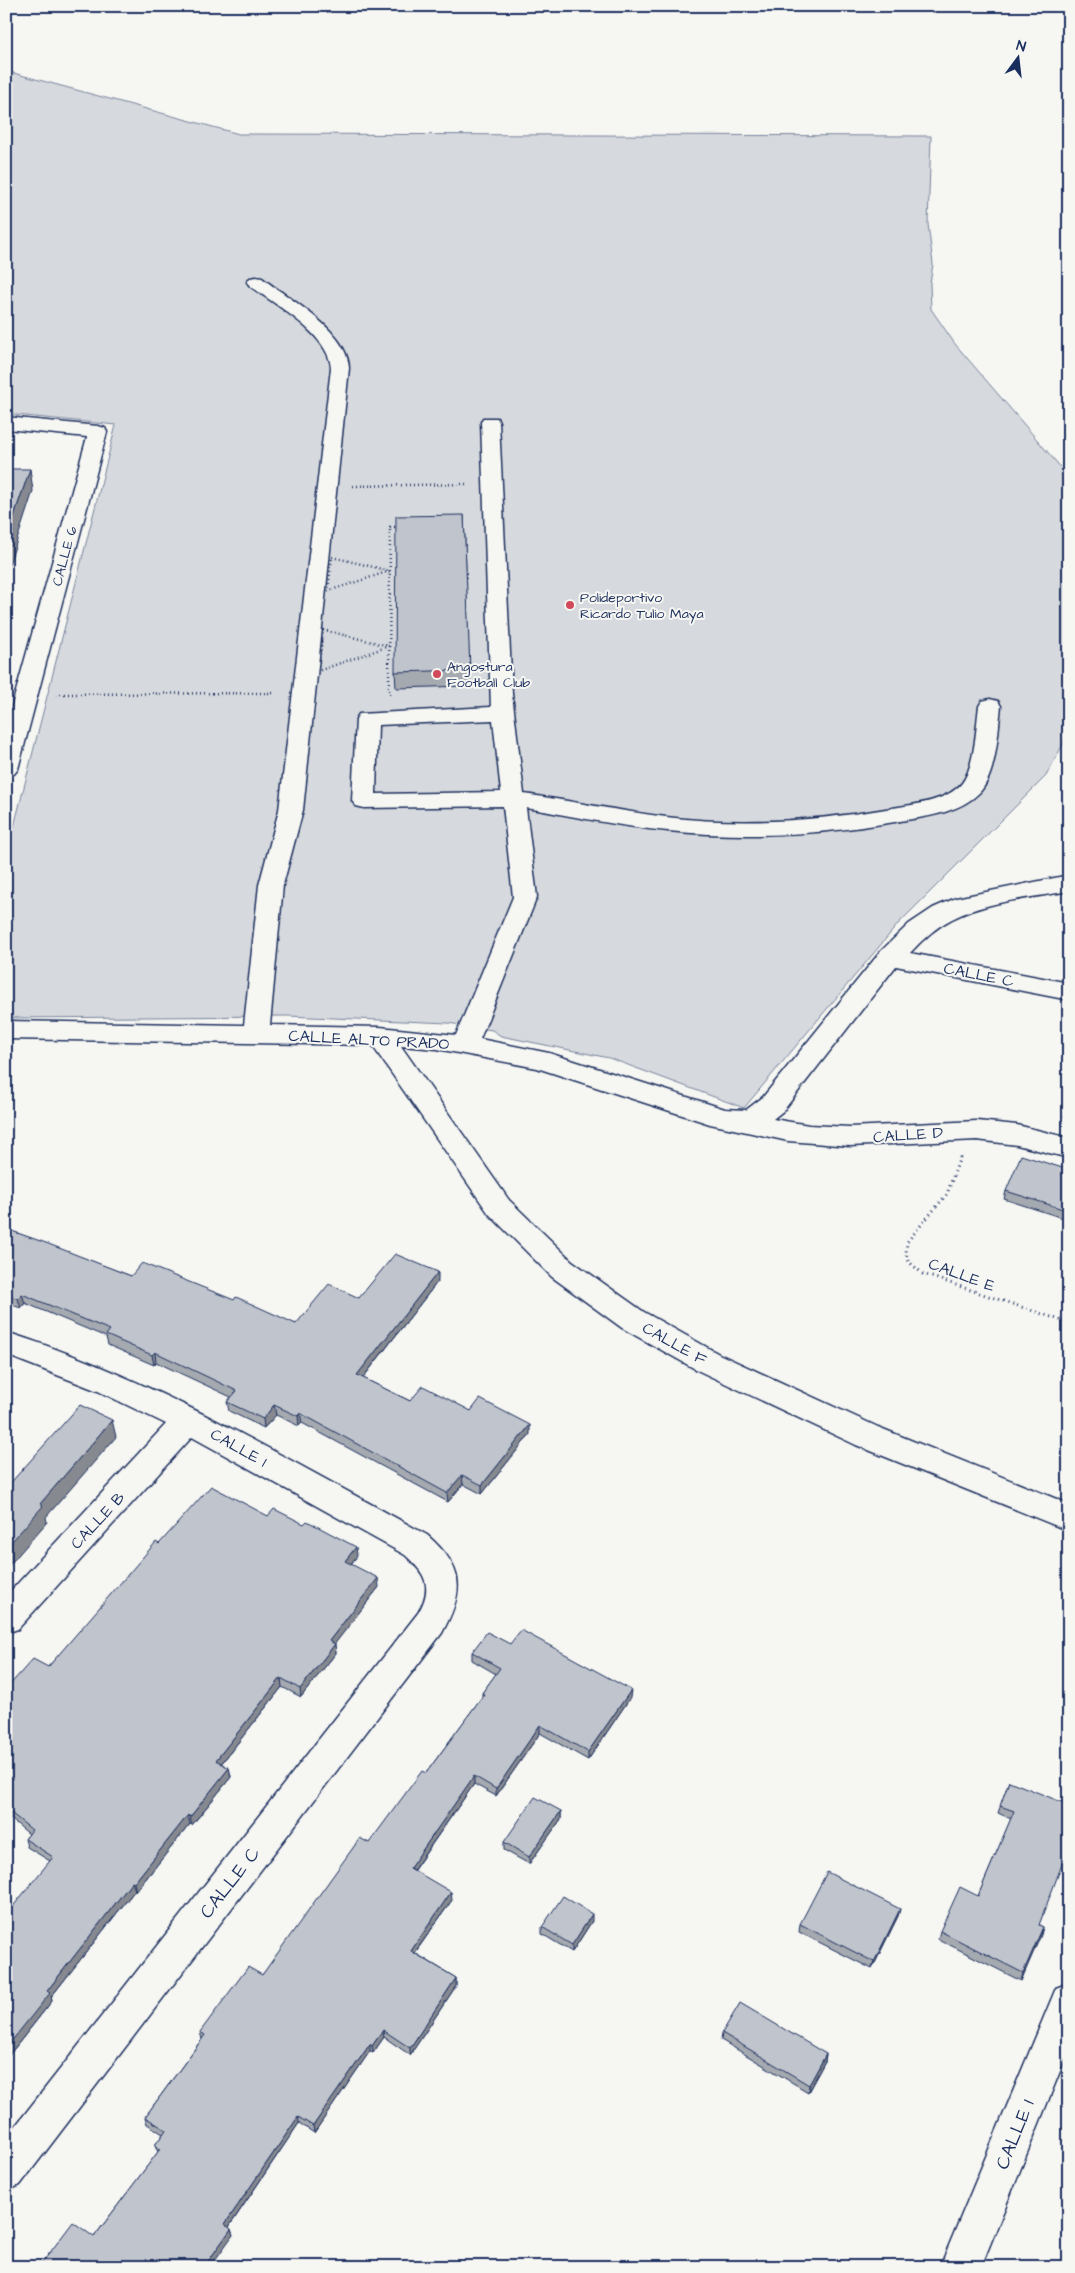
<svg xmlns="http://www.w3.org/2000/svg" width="1075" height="2273" viewBox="0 0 1075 2273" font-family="'Architects Daughter',sans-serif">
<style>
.green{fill:#d6d9dd;stroke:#78849e}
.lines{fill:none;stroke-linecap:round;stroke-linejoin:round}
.minor-casing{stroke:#1b2f5e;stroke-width:3}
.path-far1{stroke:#1b2f5e;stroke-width:2.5;stroke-dasharray:1 3;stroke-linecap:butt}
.path{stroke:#1b2f5e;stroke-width:3;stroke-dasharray:1 4;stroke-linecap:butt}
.minor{fill:#f6f6f2;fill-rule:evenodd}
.wall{fill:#a5a9b0;stroke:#1b2f5e}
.shaded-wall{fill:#868990;stroke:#1b2f5e}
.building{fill:#c0c4cd;stroke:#1b2f5e}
.poi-dot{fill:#d1495b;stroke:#f6f6f2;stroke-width:2}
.labels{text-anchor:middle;stroke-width:4;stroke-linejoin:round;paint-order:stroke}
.far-street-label{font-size:14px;fill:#1b2f5e;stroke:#f6f6f2}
.far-poi-label{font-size:14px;fill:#1b2f5e;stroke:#f6f6f2;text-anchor:start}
.street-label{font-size:16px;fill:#1b2f5e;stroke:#f6f6f2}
.near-street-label{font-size:19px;fill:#1b2f5e;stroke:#f6f6f2}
</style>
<rect width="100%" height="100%" fill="#f6f6f2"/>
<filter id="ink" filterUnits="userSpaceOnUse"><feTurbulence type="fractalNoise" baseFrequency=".02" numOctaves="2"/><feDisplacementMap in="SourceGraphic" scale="10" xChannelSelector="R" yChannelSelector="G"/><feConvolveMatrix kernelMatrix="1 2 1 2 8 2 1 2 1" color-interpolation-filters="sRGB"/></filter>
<g filter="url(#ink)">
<!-- green -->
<path class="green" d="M6,71L239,134L931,136L928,224L933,264L930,284L931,309L955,344L1069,477V733L1046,776L899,923L744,1108L609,1058L501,1036L492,1030L448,1023L288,1016L6,1018V858L116,425L6,414Z"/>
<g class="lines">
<defs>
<path id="minor" d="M256,277L262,278C289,299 348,331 349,368L303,810L283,885L270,1025L380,1027L456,1035L513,897L503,806L364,808L356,806L352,801L356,719L359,714L491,707L481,422L483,418H497L499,422L512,694L524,794C572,801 619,811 666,817C742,826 818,821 892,808C913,805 948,801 962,783C975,766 976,727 979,706L982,701L990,699L998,701L1001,706C998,730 997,775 979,793C958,814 923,817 895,822C819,835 745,839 668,831C621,827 573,816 526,808L537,897L480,1039L549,1053L725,1109L746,1110L763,1097L881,951L909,924L933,908L956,898L1069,875V891C1031,898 987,901 952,919C936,927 922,940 910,953L1069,983V1000L896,966L783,1111L773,1119L809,1125L850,1127L977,1121L1017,1125L1069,1138V1158L1017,1145L977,1140L850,1146L788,1141L710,1124L537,1068L437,1049L401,1046L509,1200L572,1261L644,1312L719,1354L878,1427L1069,1504V1531L856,1445L697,1370L622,1328L552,1277L489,1214L372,1045L6,1039V1021L244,1025L259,885L279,810L331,368C330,335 274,304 250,286L247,282L250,278ZM493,720L501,792L376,794L378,725Z
M6,417L98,426L105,428L107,432L18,769L14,774L6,776V727L87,437L6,429Z
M6,1332C155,1379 291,1461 427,1535C465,1568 465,1591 442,1633L20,2185L6,2191V2138L418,1613C434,1586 425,1573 405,1555L192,1437L18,1629L6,1633V1596L166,1424L98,1391L6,1355Z
M1069,1983V2049L981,2267H940L1056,1988Z"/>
</defs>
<!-- minor casing -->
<use href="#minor" class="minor-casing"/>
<!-- path-far1 -->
<path class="path-far1" d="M353,486L467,484
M332,557L390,571L328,591Z
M323,630L389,646L318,671Z
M56,694L275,693
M389,695L390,527H399"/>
<!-- path -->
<path class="path" d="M960,1157L947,1194L907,1242L906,1253L908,1261L923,1274L1069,1323"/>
<!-- minor -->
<use href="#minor" class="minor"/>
</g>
<!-- wall -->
<path class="wall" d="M464,515L470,686L396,688L395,672Z
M1069,1102V1118L1064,1117L1066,1108Z
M1069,1170V1220L1004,1199L1006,1191Z
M6,1229L131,1276L296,1324L359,1298L438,1281L363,1378L410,1401L471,1411L530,1434L482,1494L463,1484L448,1502L302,1423L299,1426L276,1415L264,1428L229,1411L227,1402L231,1397L156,1362L154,1365L108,1345L106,1337L25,1303L21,1308L6,1303Z
M268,1516L357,1556L351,1564L379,1587L334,1644L336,1653L301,1697L282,1687L221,1764L229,1768L231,1777L192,1825L190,1824L136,1891L135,1890L51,1997L52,2001L6,2059L50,1861L27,1847L25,1839L29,1834L6,1815V1689L48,1667L159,1544Z
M510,1644L630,1698L588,1760L540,1733L496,1796L474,1784L414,1870L452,1900L415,1953L456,1978V1986L410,2055L384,2037L373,2053L370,2051L314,2133L299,2123L229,2227L233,2235L94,2237L158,2152L155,2145L163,2134L147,2124L145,2117L202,2039L200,2032L262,1975L426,1773L482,1697V1693L496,1674L472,1660V1652Z
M1009,1781L1040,1926L1043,1927L1021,1981L938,1939L940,1931L978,1896L1011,1819L998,1813Z
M561,1811V1819L529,1864L504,1850V1842Z
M900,1909L898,1916L872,1969L799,1932L800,1924Z
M592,1921L572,1952L542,1934V1927Z
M722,2033L826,2054L825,2061L808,2092L721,2040Z"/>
<!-- shaded-wall -->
<path class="shaded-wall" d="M30,469L33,491L6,574V539Z
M438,1272V1281L358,1384L357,1375Z
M22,1294L25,1303L21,1308L18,1299Z
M155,1352L156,1362L154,1365L152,1355Z
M274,1405L276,1415L264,1428L263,1419Z
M300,1413L302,1423L299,1426L298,1416Z
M112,1420L116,1437L46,1517L47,1522L6,1569V1548L40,1504Z
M530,1425V1434L482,1494V1485Z
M462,1475L463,1484L448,1502L447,1493Z
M356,1547L357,1556L346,1570L345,1561Z
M378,1578L379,1587L330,1650L329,1641Z
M335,1644L336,1653L301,1697L300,1689Z
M281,1678L282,1687L217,1769L216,1760Z
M631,1690L630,1698L588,1760V1752Z
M540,1725V1733L496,1796V1789Z
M229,1768L231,1777L192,1825L190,1817Z
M474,1776V1784L410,1875V1868Z
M561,1811V1819L529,1864V1857Z
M188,1815L190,1824L136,1891L134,1883Z
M132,1882L135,1890L51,1997L52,2001L6,2059V2048L47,1991Z
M451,1892L452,1900L411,1958V1951Z
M900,1909L898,1916L872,1969L874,1962Z
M592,1914V1921L572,1952V1945Z
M1043,1927L1041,1935L1021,1981L1023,1973Z
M456,1978V1986L410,2055V2048Z
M383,2030L384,2037L373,2053L372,2046Z
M370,2044V2051L314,2133L313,2126Z
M826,2054L825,2061L808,2092L809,2085Z
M298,2117L299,2123L226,2231L225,2224Z
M231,2229L233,2235L210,2267H204Z"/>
<!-- building -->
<path class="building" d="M6,469H30L6,539Z
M464,515L470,670L395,672L396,516Z
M1069,1102V1109L1066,1108Z
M1021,1155L1069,1170V1211L1006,1191Z
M6,1229L46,1243L131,1276L142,1263L234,1300L236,1297L296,1324L329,1284L359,1298L395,1254L438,1272L357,1375L410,1401L423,1386L471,1411L480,1399L530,1425L482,1485L462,1475L447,1493L300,1413L298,1416L274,1405L263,1419L227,1402L237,1391L155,1352L152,1355L106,1335L110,1330L22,1294L18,1299L6,1294Z
M80,1405L112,1420L40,1504L43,1506L6,1548V1488Z
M211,1486L268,1516L274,1509L304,1524L307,1521L356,1547L345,1561L378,1578L329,1641L335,1644L300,1689L281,1678L216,1760L229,1768L190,1817L188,1815L134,1883L132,1882L47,1991L50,1993L6,2048V1915L53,1857L25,1839L32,1830L6,1809V1689L33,1659L48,1667L156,1542L159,1544Z
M521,1630L631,1690L588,1752L540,1725L496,1789L474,1776L410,1868L451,1892L411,1951L456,1978L410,2048L383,2030L372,2046L370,2044L313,2126L298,2117L225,2224L231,2229L204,2267H39L73,2222L94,2237L160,2149L155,2145L166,2130L145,2117L205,2035L200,2032L248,1967L262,1975L360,1838L369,1843L422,1771L426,1773L484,1694L482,1693L500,1668L472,1652L487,1632L510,1644Z
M1009,1781L1069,1805V1846L1039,1925L1043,1927L1023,1973L940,1931L960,1887L978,1896L1014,1811L1000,1806Z
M535,1797L561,1811L529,1857L504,1842Z
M827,1872L900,1909L874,1962L800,1924Z
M563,1896L592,1914L572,1945L542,1927Z
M740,2003L826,2054L809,2085L722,2033Z"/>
</g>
<!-- markers -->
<g class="poi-dot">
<circle cx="570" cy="605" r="5"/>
<circle cx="437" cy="674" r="5"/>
</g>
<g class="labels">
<!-- far-street labels -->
<g class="far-street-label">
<text transform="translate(64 556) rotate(-75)" y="5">CALLE 6</text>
</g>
<!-- far-poi labels -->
<g class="far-poi-label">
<text x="580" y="602">Polideportivo<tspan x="580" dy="16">Ricardo Tulio Maya</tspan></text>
<text x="447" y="671">Angostura<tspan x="447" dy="16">Football Club</tspan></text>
</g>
<!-- street labels -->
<g class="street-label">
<text transform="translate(979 974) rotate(11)" y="6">CALLE C</text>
<text transform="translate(369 1039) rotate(3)" y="6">CALLE ALTO PRADO</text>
<text transform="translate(908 1134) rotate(-4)" y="6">CALLE D</text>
<text transform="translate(962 1274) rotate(20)" y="6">CALLE E</text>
<text transform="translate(675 1343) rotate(29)" y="6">CALLE F</text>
<text transform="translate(239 1447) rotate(29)" y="6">CALLE 1</text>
<text transform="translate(97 1520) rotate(-47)" y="6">CALLE B</text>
</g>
<!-- near-street labels -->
<g class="near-street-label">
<text transform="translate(229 1882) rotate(-52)" y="7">CALLE C</text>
<text transform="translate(1014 2134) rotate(-68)" y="7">CALLE 1</text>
</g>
</g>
<!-- margin -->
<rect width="1075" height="2273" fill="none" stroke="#f6f6f2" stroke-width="25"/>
<rect x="12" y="12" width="1050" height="2248" fill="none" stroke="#1b2f5e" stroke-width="2" filter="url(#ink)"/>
<!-- north arrow -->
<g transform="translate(1018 58) rotate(15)" stroke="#f6f6f2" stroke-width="4" paint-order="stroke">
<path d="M0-4L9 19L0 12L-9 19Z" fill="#1b2f5e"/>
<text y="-8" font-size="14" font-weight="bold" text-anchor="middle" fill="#1b2f5e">N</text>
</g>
</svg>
